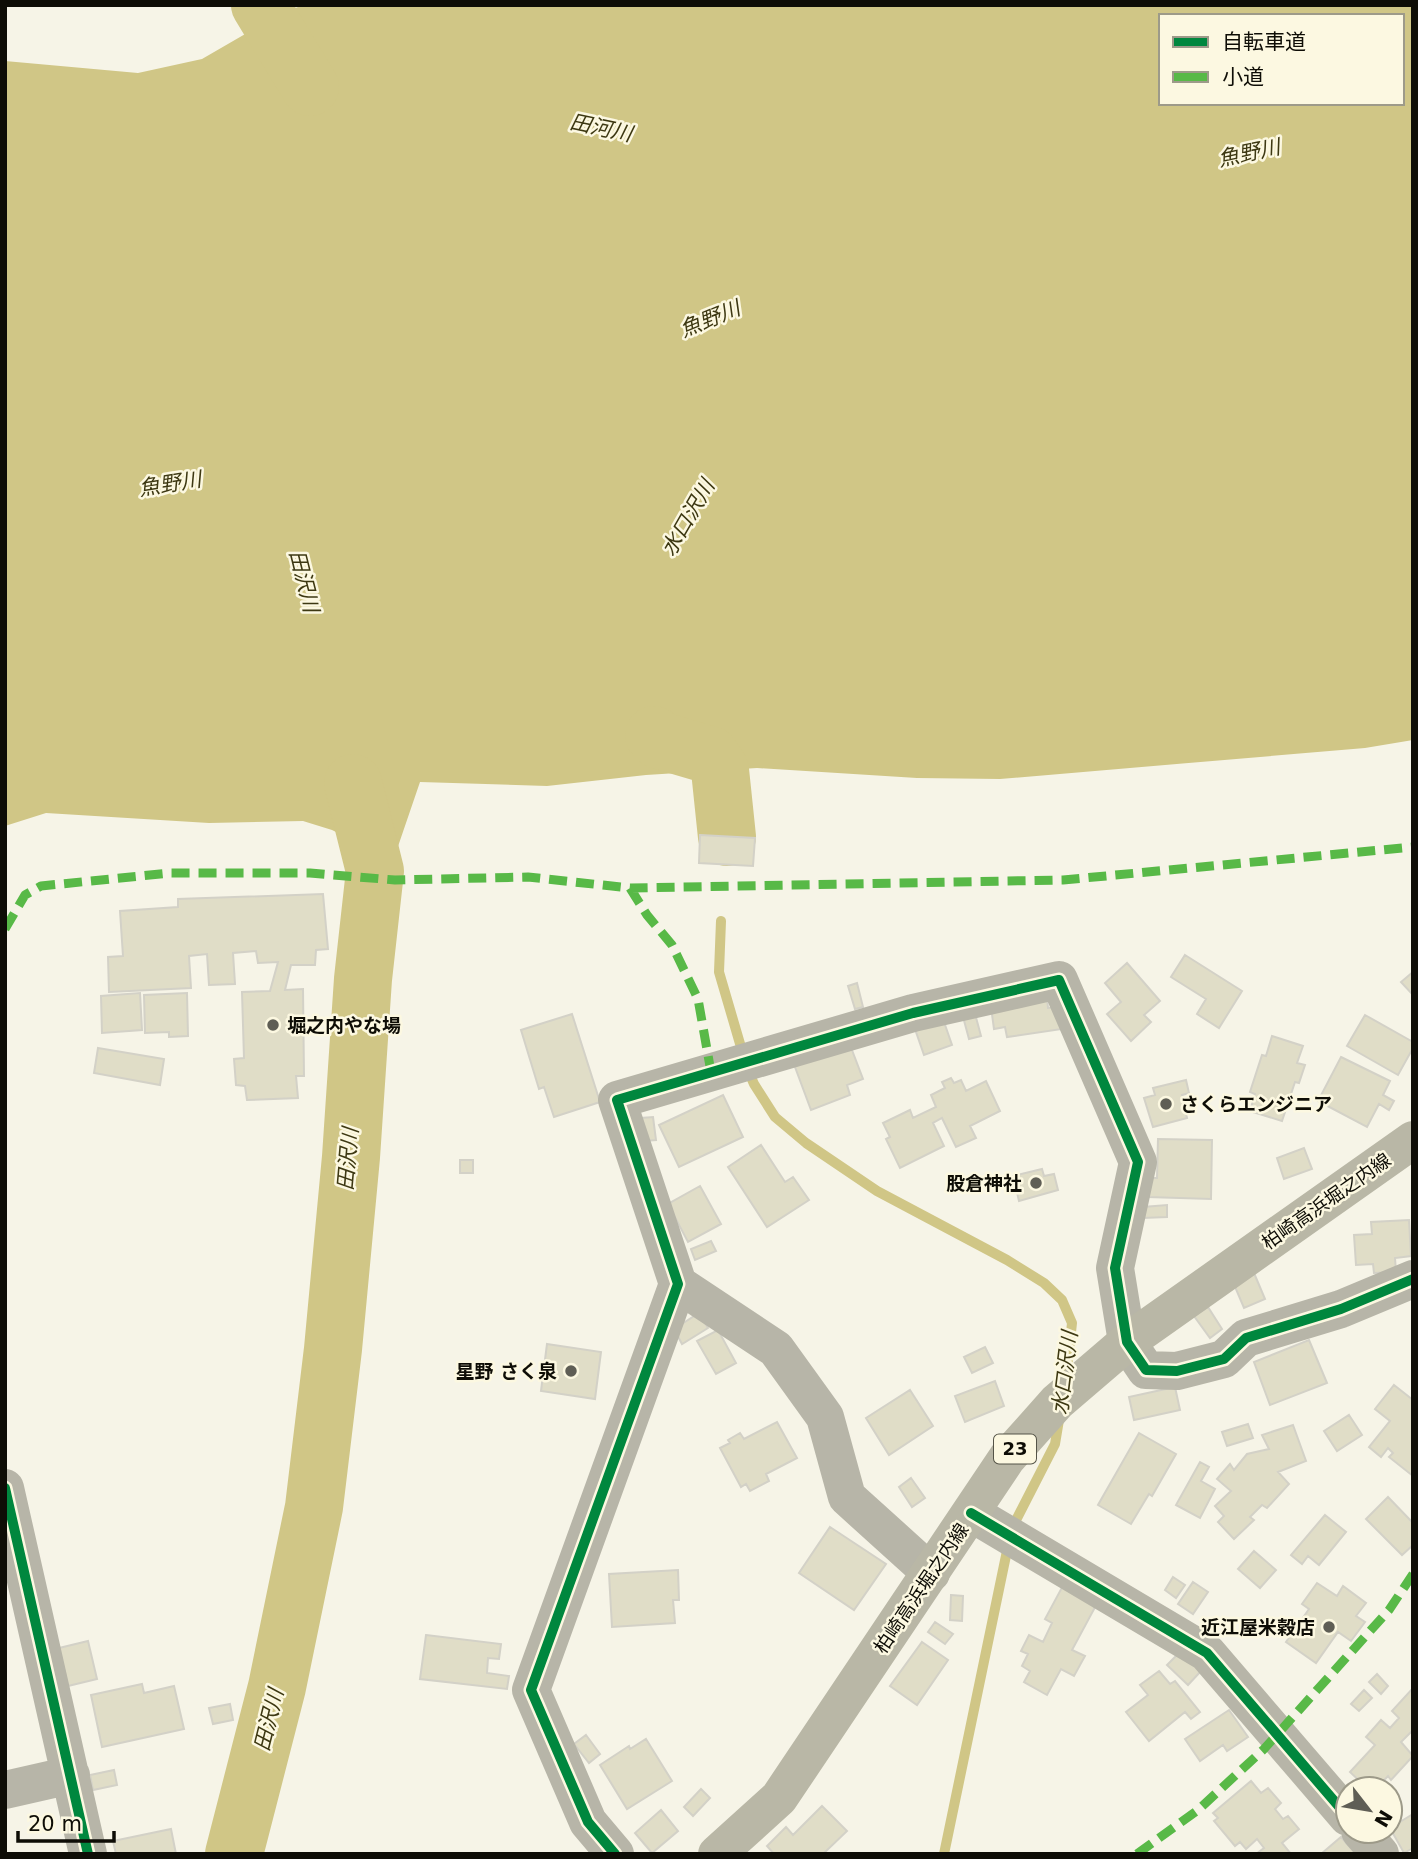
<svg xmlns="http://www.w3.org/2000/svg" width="1418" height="1859" viewBox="0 0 1418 1859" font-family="'DejaVu Sans','Noto Sans JP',sans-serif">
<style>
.water{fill:#d0c686;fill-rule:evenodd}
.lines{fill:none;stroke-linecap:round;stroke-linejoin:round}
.stream{stroke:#d0c686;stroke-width:10}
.river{stroke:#d0c686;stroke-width:58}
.building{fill:#e0ddc7;stroke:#d3d1c7;stroke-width:2}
.minor{stroke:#b7b5a8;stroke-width:38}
.major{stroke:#b9b7a6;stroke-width:38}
.quiet{stroke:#58b947;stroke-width:9;stroke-dasharray:18 9;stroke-linecap:butt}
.cycleway-casing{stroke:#fcf8e1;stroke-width:15}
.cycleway{stroke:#00873e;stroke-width:10}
.poi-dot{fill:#5f5e55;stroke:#fcf8e1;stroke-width:2.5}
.labels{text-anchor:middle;stroke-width:5;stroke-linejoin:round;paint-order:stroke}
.shield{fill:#fcf8e1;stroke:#555448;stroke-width:2}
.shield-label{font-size:18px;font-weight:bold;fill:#0e0d06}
.poi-label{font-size:19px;font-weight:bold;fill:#0e0d06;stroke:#fcf8e1;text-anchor:end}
.street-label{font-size:19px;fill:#0e0d06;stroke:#fcf8e1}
.water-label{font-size:21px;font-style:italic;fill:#3d3812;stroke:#fcf8e1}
</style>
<rect width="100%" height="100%" fill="#f6f4e7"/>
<!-- water -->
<path class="water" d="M303,5H1413V740L1365,748L1000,779L917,778L757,768L646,775L547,786L420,782L393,861L359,860L348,838L332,830L303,821L209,823L46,813L5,826V61L138,73L202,59L278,15ZM1161,16H1402V103H1161Z"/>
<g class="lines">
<!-- stream -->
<path class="stream" d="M721,921L719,972L743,1054
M747,1068L754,1084L775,1117L806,1143L877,1191L1007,1260L1044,1283L1062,1300L1072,1323L1066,1378
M1012,1528L1055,1444L1059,1420
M944,1854L1008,1546"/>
<!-- river -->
<path class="river" d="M260,5L310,87
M654,735L659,740L710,755L720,770L727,837
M234,1854L277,1687L314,1507L333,1349L351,1157L363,979L375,871L353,783"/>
</g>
<!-- building -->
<path class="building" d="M700,835L755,838L753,866L699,863Z
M323,894L328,949L316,950L315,965H291L285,990L303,989L304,1076H296L298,1098L247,1100L245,1086L236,1085L234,1059L244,1058L242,992L270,991L278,962L258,963L256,951L233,953L235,984L209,985L207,954L189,956L191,988L109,992L108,957L123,956L120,911L178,907V899Z
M1185,955L1242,991L1219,1028L1197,1014L1206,999L1171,977Z
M1127,963L1160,1001L1144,1015L1151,1022L1131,1041L1107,1014L1121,1002L1105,983Z
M1413,972V995L1401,982Z
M857,983L863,1007L855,1009L848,986Z
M140,993L142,1030L102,1033L101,996Z
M187,993L188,1036L169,1037V1032L145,1033L144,995Z
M1047,998L1048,1008L1058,1007L1062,1029L1007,1037L1005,1027L994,1029L991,1007Z
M974,1010L981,1036L969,1039L962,1013Z
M572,1014L600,1102L554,1117L544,1087L539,1089L521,1030Z
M1365,1015L1413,1042V1048L1398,1075L1347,1046Z
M943,1019L952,1045L924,1055L915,1029Z
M1272,1036L1303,1046L1297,1063L1305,1065L1299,1083L1295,1082L1282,1121L1250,1111L1255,1094L1250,1092L1262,1055L1266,1056Z
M847,1037L863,1079L847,1085L850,1095L811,1110L795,1067Z
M98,1048L164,1059L160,1085L94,1073Z
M1341,1057L1390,1081L1383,1095L1394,1101L1389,1110L1379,1104L1367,1127L1318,1101Z
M951,1078L954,1083L961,1080L966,1091L986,1081L1000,1111L970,1126L976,1138L956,1147L942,1118L933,1123L944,1146L900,1168L886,1139L890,1137L883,1123L910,1110L913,1118L936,1107L931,1095L945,1088L942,1082Z
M1186,1080L1189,1093L1182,1095L1187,1118L1153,1127L1144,1098L1155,1095L1153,1088Z
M723,1095L743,1137L679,1167L659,1125Z
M653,1117L656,1140L644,1141L641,1118Z
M1158,1139L1212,1140L1211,1199L1148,1197V1178H1157Z
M761,1145L785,1182L793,1177L809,1200L767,1227L728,1167Z
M1304,1148L1312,1169L1284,1179L1277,1158Z
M460,1160H473V1173H460Z
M1042,1169L1044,1176L1054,1174L1058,1190L1019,1201L1013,1176Z
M700,1186L721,1224L688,1242L668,1204Z
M1167,1205V1217L1143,1218V1207Z
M1409,1220L1411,1256L1395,1258L1396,1272L1374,1273L1373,1264L1356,1265L1354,1235L1372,1234L1371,1222Z
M711,1241L716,1251L695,1260L691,1249Z
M1254,1273L1265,1299L1244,1308L1233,1282Z
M1208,1307L1222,1329L1210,1338L1194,1316Z
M699,1313L708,1328L682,1344L674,1329Z
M718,1330L736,1363L716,1374L697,1341Z
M1309,1340L1327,1383L1270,1405L1254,1362Z
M547,1344L601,1352L595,1399L541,1391Z
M985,1347L993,1363L972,1373L964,1357Z
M995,1381L1004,1406L965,1422L955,1396Z
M1394,1385L1413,1400V1476L1389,1457L1393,1453L1388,1448L1381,1457L1369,1447L1390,1421L1375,1409Z
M1175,1387L1180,1410L1134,1420L1129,1397Z
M910,1390L933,1426L889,1455L866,1418Z
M1349,1415L1362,1435L1337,1451L1324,1431Z
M777,1422L797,1458L766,1474L769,1481L750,1491L746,1484L741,1487L720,1448L730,1443L728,1440L740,1433L744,1439Z
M1248,1424L1253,1438L1227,1446L1222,1432Z
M1293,1425L1306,1461L1278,1472L1289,1484L1267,1508L1262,1505L1250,1517L1254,1520L1234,1539L1218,1522L1224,1516L1215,1506L1231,1491L1217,1479L1230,1464L1234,1470L1247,1454L1269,1449L1262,1435Z
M1139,1433L1176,1454L1152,1496L1149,1494L1131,1524L1098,1505Z
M1200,1462L1209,1467L1201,1481L1215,1489L1200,1518L1176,1505Z
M911,1478L925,1498L912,1507L899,1487Z
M1388,1497L1413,1523V1545L1402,1555L1366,1519Z
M1325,1515L1346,1532L1319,1565L1308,1556L1302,1564L1291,1555Z
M830,1527L886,1564L854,1610L799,1573Z
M1254,1551L1276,1570L1260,1588L1238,1569Z
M678,1570L679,1600H673L675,1623L612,1627L609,1574Z
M1173,1577L1185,1585L1176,1598L1165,1590Z
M1066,1580L1100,1598L1072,1650L1085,1656L1074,1676L1061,1669L1047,1695L1024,1682L1030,1671L1022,1666L1028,1654L1021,1651L1029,1635L1043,1642L1052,1623L1045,1619Z
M1193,1582L1208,1592L1193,1614L1178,1604Z
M1317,1583L1337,1596L1343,1586L1366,1603L1356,1616L1365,1622L1351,1641L1338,1632L1316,1663L1286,1642L1309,1609L1302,1604Z
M951,1595L963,1596L962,1621L950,1620Z
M935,1622L953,1634L945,1644L928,1632Z
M426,1635L501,1644L499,1659L488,1658L487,1673L509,1676L507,1689L420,1679Z
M88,1641L97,1679L68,1686L59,1648Z
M922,1642L948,1660L917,1705L890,1686Z
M1180,1652L1201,1671L1188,1685L1167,1665Z
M1159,1671L1170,1684L1175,1681L1200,1712L1191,1719L1185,1712L1149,1741L1126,1712L1148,1695L1140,1685Z
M1377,1674L1388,1686L1381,1694L1369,1682Z
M142,1684L144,1693L174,1686L184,1729L102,1747L91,1695Z
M1413,1688V1730L1401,1742L1413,1756L1391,1780L1388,1776L1376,1789H1368L1350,1772L1375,1745L1366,1737L1381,1720L1390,1728L1399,1718L1392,1711Z
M1364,1690L1372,1698L1359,1711L1351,1704Z
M230,1704L233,1720L213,1724L209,1708Z
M1229,1710L1248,1737L1227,1751L1223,1745L1200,1761L1185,1739Z
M586,1735L600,1754L589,1763L574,1744Z
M646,1739L672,1781L627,1809L600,1765L629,1746L630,1749Z
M114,1770L117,1785L93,1790L90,1775Z
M1251,1781L1261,1793L1268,1788L1281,1803L1275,1809L1283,1819L1288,1816L1299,1829L1282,1843L1291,1854H1256L1264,1848L1257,1839L1246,1849L1240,1842L1235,1846L1214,1821L1218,1818L1213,1813Z
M701,1789L710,1798L693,1816L684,1807Z
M822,1806L847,1831L823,1854H774L767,1846L786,1827L793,1835Z
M661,1810L678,1831L652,1853L635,1833Z
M1413,1814V1848L1404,1853L1390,1828Z
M171,1829L176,1854H116L113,1841Z
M1341,1837L1356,1854H1321Z"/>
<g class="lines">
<!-- minor -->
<path class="minor" d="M678,1284L776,1349L825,1417L847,1497L931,1573
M5,1488L88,1854
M971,1513L1207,1653L1348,1817
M5,1790L71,1775
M1360,1831L1380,1854
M615,1854L588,1822L531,1690L678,1284L617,1100L913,1013L1059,980L1138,1162L1115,1268L1127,1342L1146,1370L1177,1371L1224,1359L1246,1338L1341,1309L1413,1279"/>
<!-- major -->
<path class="major" d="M717,1854L779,1798L1007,1458L1057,1402L1127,1342L1413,1140"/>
<!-- quiet -->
<path class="quiet" d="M630,888L647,915L672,945L698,999L711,1072
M5,929L25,895L41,886L170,873H310L395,880L528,877L630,888L1063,880L1413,847
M1137,1854L1198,1810L1264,1749L1389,1610L1413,1574"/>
<defs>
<path id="cycleway" d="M5,1488L88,1854
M971,1513L1207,1653L1348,1817
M615,1854L588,1822L531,1690L678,1284L617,1100L913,1013L1059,980L1138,1162L1115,1268L1127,1342L1146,1370L1177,1371L1224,1359L1246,1338L1341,1309L1413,1279"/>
</defs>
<!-- cycleway casing -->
<use href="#cycleway" class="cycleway-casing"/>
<!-- cycleway -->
<use href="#cycleway" class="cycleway"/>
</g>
<!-- markers -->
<g class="poi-dot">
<circle cx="273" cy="1025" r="7"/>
<circle cx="1166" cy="1104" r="7"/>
<circle cx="1036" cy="1183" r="7"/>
<circle cx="571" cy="1371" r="7"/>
<circle cx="1329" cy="1627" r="7"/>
</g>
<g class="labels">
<!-- shield labels -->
<rect class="shield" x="994" y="1434.5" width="42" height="29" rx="5"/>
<g class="shield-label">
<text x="1015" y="1455">23</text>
</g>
<!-- poi labels -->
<g class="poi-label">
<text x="287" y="1032" text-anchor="start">堀之内やな場</text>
<text x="1180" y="1111" text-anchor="start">さくらエンジニア</text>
<text x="1022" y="1190">股倉神社</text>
<text x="557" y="1378">星野 さく泉</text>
<text x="1315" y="1634">近江屋米穀店</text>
</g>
<!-- street labels -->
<g class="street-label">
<text transform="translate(1326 1201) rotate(-35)" y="7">柏崎高浜堀之内線</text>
<text transform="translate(921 1588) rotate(-56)" y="7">柏崎高浜堀之内線</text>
</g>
<!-- water labels -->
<g class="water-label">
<text transform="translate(601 128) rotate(12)" y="7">田河川</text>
<text transform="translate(1249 153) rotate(-12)" y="7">魚野川</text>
<text transform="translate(710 319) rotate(-22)" y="7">魚野川</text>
<text transform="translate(170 484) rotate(-9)" y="7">魚野川</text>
<text transform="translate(688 518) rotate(-60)" y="7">水口沢川</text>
<text transform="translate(304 581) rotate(76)" y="7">田沢川</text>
<text transform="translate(348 1159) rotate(-85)" y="7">田沢川</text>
<text transform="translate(1065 1373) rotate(-83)" y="7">水口沢川</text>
<text transform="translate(269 1720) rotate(-76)" y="7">田沢川</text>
</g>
</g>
<!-- border -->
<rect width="1418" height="1859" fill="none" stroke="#0e0d06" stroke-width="14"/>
<!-- legend -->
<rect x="1159" y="14" width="245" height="91" fill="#fcf8e1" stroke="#9d9a89" stroke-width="2"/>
<rect x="1173" y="37" width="35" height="10" fill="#00873e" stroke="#9d9a89" stroke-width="2"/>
<text x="1222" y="49" font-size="21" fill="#0e0d06">自転車道</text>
<rect x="1173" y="72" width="35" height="10" fill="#58b947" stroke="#9d9a89" stroke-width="2"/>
<text x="1222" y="84" font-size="21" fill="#0e0d06">小道</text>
<!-- north arrow -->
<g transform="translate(1369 1810) rotate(121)"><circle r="33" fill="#fcf8e1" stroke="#9d9a89" stroke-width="2"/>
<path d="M0-5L12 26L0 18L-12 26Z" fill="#5f5e55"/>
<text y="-10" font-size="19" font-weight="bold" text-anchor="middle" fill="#0e0d06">N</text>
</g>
<!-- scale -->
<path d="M18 1831v10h96v-10" fill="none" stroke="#0e0d06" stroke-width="3.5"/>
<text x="28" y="1831" font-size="21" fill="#0e0d06" stroke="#fcf8e1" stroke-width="5" paint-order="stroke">20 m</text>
</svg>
